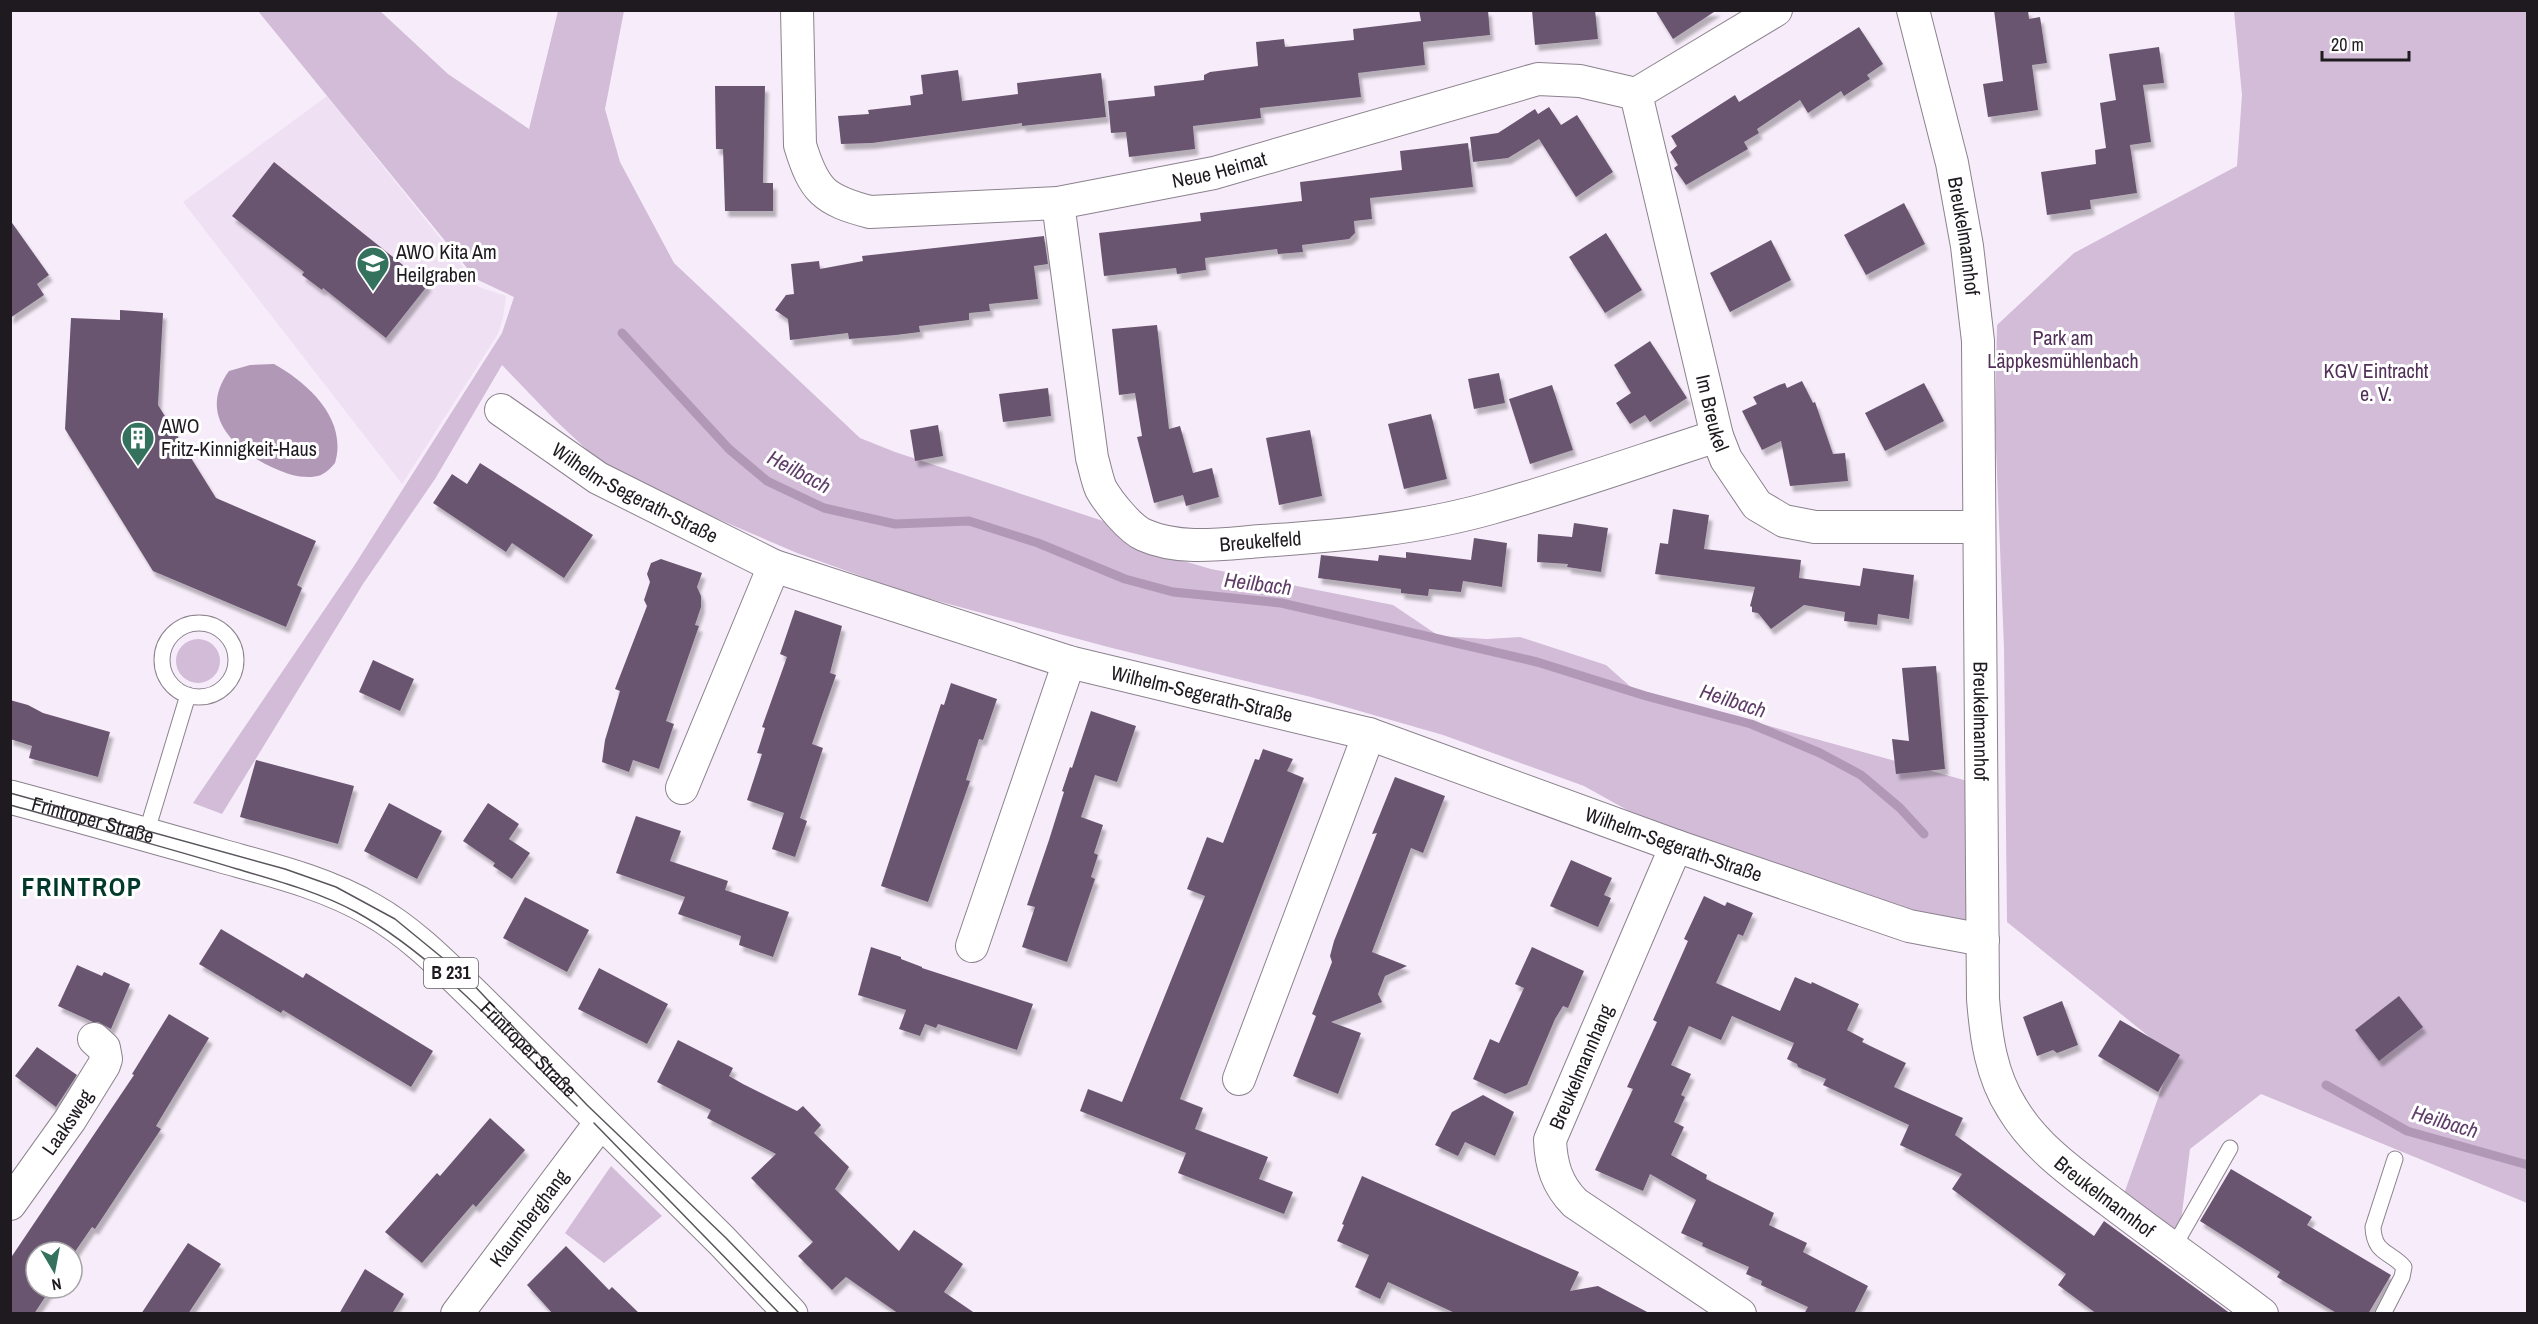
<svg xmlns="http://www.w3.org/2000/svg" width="2538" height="1324" viewBox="0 0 2538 1324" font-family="'Archivo Narrow',sans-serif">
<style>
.built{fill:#efe0f3}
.green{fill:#d2bcd7}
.water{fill:#b198b7}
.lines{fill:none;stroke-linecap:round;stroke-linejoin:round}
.stream{stroke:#b198b7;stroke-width:9}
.building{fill:#6b5571;filter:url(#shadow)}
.service-casing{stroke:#8b828d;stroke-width:17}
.minor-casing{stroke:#8b828d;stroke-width:34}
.primary-casing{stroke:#8b828d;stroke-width:35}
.service{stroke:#fff;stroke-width:15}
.minor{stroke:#fff;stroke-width:32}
.primary{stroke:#fff;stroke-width:33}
.tram{stroke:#5a555c;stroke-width:1.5}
.labels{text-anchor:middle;stroke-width:6;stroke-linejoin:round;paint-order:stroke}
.shield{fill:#fff;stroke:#625f62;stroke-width:1.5}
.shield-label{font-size:18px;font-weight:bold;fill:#1e1a1f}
.street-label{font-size:20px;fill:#1e1a1f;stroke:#fff}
.poi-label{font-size:20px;fill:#1e1a1f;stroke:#fff;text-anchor:start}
.park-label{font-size:20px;fill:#512f59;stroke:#fff}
.water-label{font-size:21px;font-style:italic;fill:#603d69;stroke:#fff}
.district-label{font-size:26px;font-weight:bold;letter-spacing:1.5px;fill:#02392b;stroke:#fff}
</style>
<defs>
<filter id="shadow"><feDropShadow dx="3.5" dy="6" stdDeviation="1.5" flood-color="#0004"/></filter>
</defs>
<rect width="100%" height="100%" fill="#f7edfa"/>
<!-- built -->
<path class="built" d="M327,96L479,287L506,296L503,318L498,334L402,484L183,202Z"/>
<!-- green -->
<path class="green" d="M258,11H380L448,74L529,129L558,11H624L605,109L620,162L674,263L860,438L895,452L1109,523L1149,551L1211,569L1393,605L1439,636L1487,639L1520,637L1606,665L1632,688L1982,785L1983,937L1663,830L1584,786L1443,735L1311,697L1108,647L908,593L797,553L718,519L602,464L553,418L502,365L435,479L363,584L222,814L193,803L354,566L502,333L514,297L476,279Z
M2234,11H2527V1203L2261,1094L2190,1149L2178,1245L2120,1205L2173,1056L2007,922L2004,648L1995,423L1997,325L2074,253L2237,166L2242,95Z
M176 661a22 22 0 1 1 44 0a22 22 0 1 1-44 0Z
M611,1166L662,1216L604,1263L565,1233Z"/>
<!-- water -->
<path class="water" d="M274,364C308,383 348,419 335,463C331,468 327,472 321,475C307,480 289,475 276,469C236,452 196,416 229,371L250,365Z"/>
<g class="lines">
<!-- stream -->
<path class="stream" d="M622,333L729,449L767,481L824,508L895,524L969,521L1038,543L1125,579L1173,592L1281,603L1426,636L1537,662L1646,696L1751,724L1820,753L1861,775L1900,808L1924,834
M2326,1085L2407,1131L2528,1165"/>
</g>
<!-- building -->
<path class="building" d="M1419,10H1488L1490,35L1423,42L1425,65L1358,73L1361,97L1260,108L1261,118L1193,126L1195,149L1129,157L1126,132L1111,133L1108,101L1155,96L1154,86L1204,80V75L1210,72L1258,66L1256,42L1284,39L1285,47L1354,40L1353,29L1421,21Z
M1532,10H1595L1598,39L1535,45Z
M1655,10H1717L1673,39Z
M1994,10H2028L2029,19L2040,17L2047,63L2032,65L2038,110L1988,117L1983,84L2003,81Z
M1859,27L1883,64L1867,75L1870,79L1844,96L1841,91L1808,113L1800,100L1757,129L1759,133L1744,142L1748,149L1686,185L1674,168L1678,165L1670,152L1677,146L1671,136L1735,95L1739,102Z
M2159,47L2164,83L2143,85L2151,142L2130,145L2137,193L2090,200L2091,209L2047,215L2041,172L2096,164L2095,150L2106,148L2100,103L2116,100L2109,54Z
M958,70L962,101L1018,94L1017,83L1101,73L1106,117L1022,126V123L872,143L841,144L838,116L869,114L868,110L911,105L910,96L923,94L921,75Z
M715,86H765L763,183H773V211H725L723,149H716Z
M1549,107L1561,125L1577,115L1613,172L1576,197L1539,139L1508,158L1473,162L1470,137L1498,133L1535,109L1538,114Z
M1468,143L1473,187L1370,198L1372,219L1354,221L1355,233L1349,239L1302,245L1303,252L1278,254L1277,249L1205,258L1206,270L1177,274L1176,268L1104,276L1099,233L1201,221L1200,213L1302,201L1300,182L1402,170L1400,151Z
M274,162L428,285L386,338L323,288L322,290L302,275L304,272L232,216Z
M1904,203L1925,244L1866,275L1844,235Z
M10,220L49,275L37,284L44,295L10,318Z
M1606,233L1642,290L1605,313L1569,257Z
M1044,236L1048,264L1034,266L1038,299L989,304L990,311L969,313V320L919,326L920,332L896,335L849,339L848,333L790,340L788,319L775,310L786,295L794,294L791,264L819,261L820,269L863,261L862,256Z
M1771,240L1791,280L1730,312L1710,273Z
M120,310L163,313L158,405L216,498L316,541L297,585L302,588L286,627L153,571L65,429L71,318L120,320Z
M1157,325L1169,429L1180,426L1193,473L1212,468L1219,497L1186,506L1183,495L1154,503L1137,437L1142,436L1135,393L1119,395L1112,329Z
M1650,341L1687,398L1650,422L1645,415L1630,424L1616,403L1631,393L1614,365Z
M1499,373L1505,403L1474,409L1468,379Z
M1802,381L1813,403L1815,402L1833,454L1845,453L1848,481L1790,486L1781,441L1762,450L1742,411L1757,404L1753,397L1779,385L1785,383L1787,388Z
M1924,383L1944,421L1885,451L1865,413Z
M1552,385L1573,450L1530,464L1509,399Z
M1048,388L1051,416L1003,422L999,394Z
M1431,414L1447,479L1404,489L1388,424Z
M938,425L943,456L915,461L910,430Z
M1310,430L1322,496L1279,505L1266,438Z
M480,463L593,535L564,578L512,543L506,552L433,503L452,474L467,484Z
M1673,509L1709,515L1704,549L1801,560L1799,578L1860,586L1863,568L1914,575L1909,619L1878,614L1877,625L1844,621L1845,612L1804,605L1771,629L1758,613L1752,612V607L1750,606L1755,587L1655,574L1660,543L1668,544Z
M1574,523L1608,528L1601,572L1567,567L1568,564L1537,562L1538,534L1572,537Z
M1474,538L1507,543L1502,587L1463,581L1461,592L1429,589L1428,596L1401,593V589L1318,578L1321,555L1378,561L1379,555L1406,558V552L1471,560Z
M661,559L702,573L697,587L701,596V607L695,625L699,626L666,721L674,724L659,769L633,760L629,772L602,762L605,740L620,691L615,689L647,606L644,600L650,582L647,574L651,563Z
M795,610L842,626L830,673L836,675L812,744L823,748L800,818L807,821L795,857L772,849L784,813L747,800L762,754L757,753L765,728L762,727L787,657L780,654Z
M373,660L414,679L400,711L359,692Z
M1936,666L1945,769L1896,774L1892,739L1909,741L1902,668Z
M951,683L997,699L983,740L979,739L966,780L970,781L928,902L881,886L941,704L944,705Z
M10,700L28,705L43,713L110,732L98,777L29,758L32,746L10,739Z
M1091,711L1136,726L1117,782L1095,775L1081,817L1103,825L1094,853L1098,855L1091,877L1095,879L1067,962L1022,947L1035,907L1027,905L1049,840L1064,792L1062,791L1070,767L1072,768Z
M1263,749L1293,759L1287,771L1304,778L1180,1099L1203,1108L1195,1129L1268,1157L1259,1179L1293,1192L1284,1214L1178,1173L1186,1153L1080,1111L1088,1089L1122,1102L1205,896L1187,889L1207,837L1223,843L1255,759L1259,760Z
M256,760L354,786L338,844L240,817Z
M1395,777L1445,796L1423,853L1411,848L1372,952L1407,966L1385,976L1378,994L1382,1002L1331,1022L1361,1033L1338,1094L1293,1076L1316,1016L1312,1014L1332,962L1330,956L1334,941L1377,833L1372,834Z
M389,803L442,831L417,879L364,851Z
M488,803L519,824L509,839L530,853L512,879L493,866L495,863L463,841Z
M636,816L681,831L670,861L728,881L725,890L789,912L773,957L739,945L741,936L678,914L685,897L616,873Z
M1571,860L1612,878L1604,895L1611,898L1598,927L1550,906Z
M1704,896L1725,906L1727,902L1753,913L1743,936L1738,934L1716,983L1780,1011L1795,977L1811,984L1812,982L1859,1004L1847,1030L1864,1039L1862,1042L1906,1063L1894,1087L1963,1118L1955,1135L2094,1236L2104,1221L2231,1314H2097L2058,1285L2066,1274L1952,1189L1962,1174L1900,1145L1909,1125L1823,1085L1826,1079L1798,1067L1797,1064L1787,1059L1794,1043L1732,1016L1721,1040L1689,1026L1671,1065L1691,1074L1681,1095L1685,1097L1674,1122L1684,1127L1671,1155L1707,1175L1706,1179L1774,1213L1769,1225L1807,1243L1803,1252L1868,1286L1854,1314H1804L1808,1307L1761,1285L1762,1281L1746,1274L1749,1267L1702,1246L1703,1243L1681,1233L1696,1200L1650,1174L1643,1191L1595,1170L1633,1089L1627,1087L1657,1022L1653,1020L1688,941L1684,939Z
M525,897L589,930L567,972L503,938Z
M221,929L303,978L306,973L433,1051L411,1087L283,1010L281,1013L199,964Z
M871,947L901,957V959L922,967V968L1033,1004L1017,1050L938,1024L936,1028L925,1024L920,1036L899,1029L906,1010L858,995Z
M1532,947L1584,971L1568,1008L1563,1006L1555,1019L1527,1085L1505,1094L1473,1079L1490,1039L1499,1043L1524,988L1515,984Z
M77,965L102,976L104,972L130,984L111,1029L98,1022H93L58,1006Z
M599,968L668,1004L647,1044L578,1009Z
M2399,996L2423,1027L2379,1061L2355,1030Z
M2062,1001L2078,1045L2057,1053L2053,1050L2037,1056L2023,1017Z
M169,1014L209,1038L156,1126L161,1129L95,1229L92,1227L72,1256V1252H36V1288H51L34,1314H10V1259L134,1075L132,1074Z
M2120,1020L2180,1055L2158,1092L2098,1056Z
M678,1040L733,1068L729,1076L743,1084L797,1111L803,1106L821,1125L814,1133L849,1167L835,1189L899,1251L914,1230L963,1264L944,1292L976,1314H899L846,1277L832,1290L798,1256L813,1242L751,1178L776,1154L707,1118L711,1110L657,1082Z
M37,1047L77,1075L56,1107L15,1076Z
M1483,1095L1514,1112L1495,1156L1465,1142L1458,1156L1435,1145L1452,1112Z
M490,1118L525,1150L476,1207L473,1204L422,1263L385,1232L437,1173L440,1176Z
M2231,1169L2312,1217L2307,1225L2391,1275L2368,1314H2338L2277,1277L2280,1272L2200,1221Z
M1362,1176L1579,1272L1570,1291L1598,1286L1651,1314H1457L1388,1282L1380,1299L1355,1287L1369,1255L1337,1241L1344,1225L1342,1224Z
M188,1243L221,1264L188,1314H141Z
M566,1246L609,1290L612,1287L640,1314H553L527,1285Z
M365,1269L404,1294L392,1314H339Z"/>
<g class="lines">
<defs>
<path id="service" d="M162 660a37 37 0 1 1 74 0a37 37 0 1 1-74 0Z
M146,834L188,695
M2173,1248L2230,1148
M2383,1314L2402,1277L2404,1267C2390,1251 2374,1254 2373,1227L2395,1159"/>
<g id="minor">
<path id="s1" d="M797,10L800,145C814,191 824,200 870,212L1058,203L1214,173L1538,79L1580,81L1636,94L1776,10"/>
<path id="s2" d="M1913,10L1952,163L1967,246L1978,341L1983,999C1986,1037 1991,1075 2012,1108C2036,1148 2074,1174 2111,1202C2161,1240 2212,1276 2262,1314"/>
<path id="s3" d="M1636,94L1717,436L1726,459L1757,505L1784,521L1815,527H1978"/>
<path id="s4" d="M1058,203L1092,458C1095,468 1097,480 1101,489C1109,503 1130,529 1144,535C1180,551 1223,544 1261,541C1338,536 1417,529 1491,508C1567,487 1642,460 1717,436"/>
<path id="s5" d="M501,410L598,478L774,566L1069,662L1369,734L1676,846L1909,926L1983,940"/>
<path d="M682,788L774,566"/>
<path d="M1676,846L1550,1140C1551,1165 1557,1185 1575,1203L1740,1314"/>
<path d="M972,946L1069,662"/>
<path d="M1239,1079L1369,734"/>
<path id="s6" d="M10,1204L70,1120L104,1065L106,1059L104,1048L94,1039"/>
<path id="s7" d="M457,1314L601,1122"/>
</g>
<g id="primary">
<path id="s8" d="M10,797C81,816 151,836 222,856C272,870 326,883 372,910C411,932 444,966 476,997L722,1241L791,1314"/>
</g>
</defs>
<!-- service casing -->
<use href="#service" class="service-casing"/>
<!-- minor casing -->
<use href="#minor" class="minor-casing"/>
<!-- primary casing -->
<use href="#primary" class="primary-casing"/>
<!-- service -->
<use href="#service" class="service"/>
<!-- minor -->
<use href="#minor" class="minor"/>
<!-- primary -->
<use href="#primary" class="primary"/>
<!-- tram -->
<path class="tram" d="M10,793L285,869L336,887L395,919L467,978L587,1105L726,1238L800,1314
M10,805C86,826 162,846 237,869C278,881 319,892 356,912C438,957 510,1041 577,1106
M594,1123L780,1314"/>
</g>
<!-- icons -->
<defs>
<symbol id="school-pin" viewBox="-11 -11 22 30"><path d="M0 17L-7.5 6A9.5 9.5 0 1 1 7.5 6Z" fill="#35725e" stroke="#fff"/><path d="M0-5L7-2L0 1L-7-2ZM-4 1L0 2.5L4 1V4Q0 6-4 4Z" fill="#fff"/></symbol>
<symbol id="building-pin" viewBox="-11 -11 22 30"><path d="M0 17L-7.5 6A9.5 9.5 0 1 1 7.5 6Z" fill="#35725e" stroke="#fff"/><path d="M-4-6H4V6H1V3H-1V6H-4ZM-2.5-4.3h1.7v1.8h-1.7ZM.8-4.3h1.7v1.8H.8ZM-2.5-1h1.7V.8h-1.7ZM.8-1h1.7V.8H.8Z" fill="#fff"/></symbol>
</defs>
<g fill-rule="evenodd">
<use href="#school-pin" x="354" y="244" width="38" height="52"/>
<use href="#building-pin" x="119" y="419" width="38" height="52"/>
</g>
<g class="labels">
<!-- shield labels -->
<rect class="shield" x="424" y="958" width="54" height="30" rx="4.5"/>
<g class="shield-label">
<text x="451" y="979">B 231</text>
</g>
<!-- street labels -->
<g class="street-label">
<text dy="7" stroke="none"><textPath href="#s1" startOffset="592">Neue Heimat</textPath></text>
<text dy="7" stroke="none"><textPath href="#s2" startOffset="232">Breukelmannhof</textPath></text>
<text dy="7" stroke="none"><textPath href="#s3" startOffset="328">Im Breukel</textPath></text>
<text dy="7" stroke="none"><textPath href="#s5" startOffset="158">Wilhelm-Segerath-Straße</textPath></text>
<text dy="7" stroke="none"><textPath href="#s4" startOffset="471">Breukelfeld</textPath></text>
<text dy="7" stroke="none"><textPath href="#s5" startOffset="762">Wilhelm-Segerath-Straße</textPath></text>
<text dy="7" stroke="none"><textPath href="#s2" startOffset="718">Breukelmannhof</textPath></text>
<text dy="7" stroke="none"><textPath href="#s8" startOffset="86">Frintroper Straße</textPath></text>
<text dy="7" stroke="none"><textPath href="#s5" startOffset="1258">Wilhelm-Segerath-Straße</textPath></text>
<text dy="7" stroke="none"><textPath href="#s8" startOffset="590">Frintroper Straße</textPath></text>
<text transform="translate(1581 1067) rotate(-67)" y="7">Breukelmannhang</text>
<text dy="7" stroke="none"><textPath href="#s6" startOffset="100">Laaksweg</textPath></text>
<text dy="7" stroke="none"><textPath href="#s2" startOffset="1239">Breukelmannhof</textPath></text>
<text dy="7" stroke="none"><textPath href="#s7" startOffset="120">Klaumberghang</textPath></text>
</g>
<!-- poi labels -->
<g class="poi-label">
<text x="396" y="259">AWO Kita Am<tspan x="396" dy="23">Heilgraben</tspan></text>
<text x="161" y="433">AWO<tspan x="161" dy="23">Fritz-Kinnigkeit-Haus</tspan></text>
</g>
<!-- park labels -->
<g class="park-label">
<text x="2063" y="345">Park am<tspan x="2063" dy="23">Läppkesmühlenbach</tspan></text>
<text x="2376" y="378">KGV Eintracht<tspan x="2376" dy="23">e. V.</tspan></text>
</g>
<!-- water labels -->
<g class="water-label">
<text transform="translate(799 472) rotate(28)" y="7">Heilbach</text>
<text transform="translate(1258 584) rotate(7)" y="7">Heilbach</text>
<text transform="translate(1733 701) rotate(18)" y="7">Heilbach</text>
<text transform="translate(2445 1122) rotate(17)" y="7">Heilbach</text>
</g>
<!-- district labels -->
<g class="district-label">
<text x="82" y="896">FRINTROP</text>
</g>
</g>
<!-- border -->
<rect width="2538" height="1324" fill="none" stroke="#1e1a1f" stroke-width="24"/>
<!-- north arrow -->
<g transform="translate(54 1270) rotate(170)"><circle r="28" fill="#ffffff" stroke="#a5a3a5" stroke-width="1.5"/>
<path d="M0-4.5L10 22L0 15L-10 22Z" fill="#35725e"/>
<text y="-9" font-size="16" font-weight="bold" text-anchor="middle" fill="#1e1a1f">N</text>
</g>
<!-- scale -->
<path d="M2322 51v9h87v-9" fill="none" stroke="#1e1a1f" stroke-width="3"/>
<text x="2331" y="51" font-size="18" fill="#1e1a1f" stroke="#ffffff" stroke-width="4.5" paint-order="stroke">20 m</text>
</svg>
